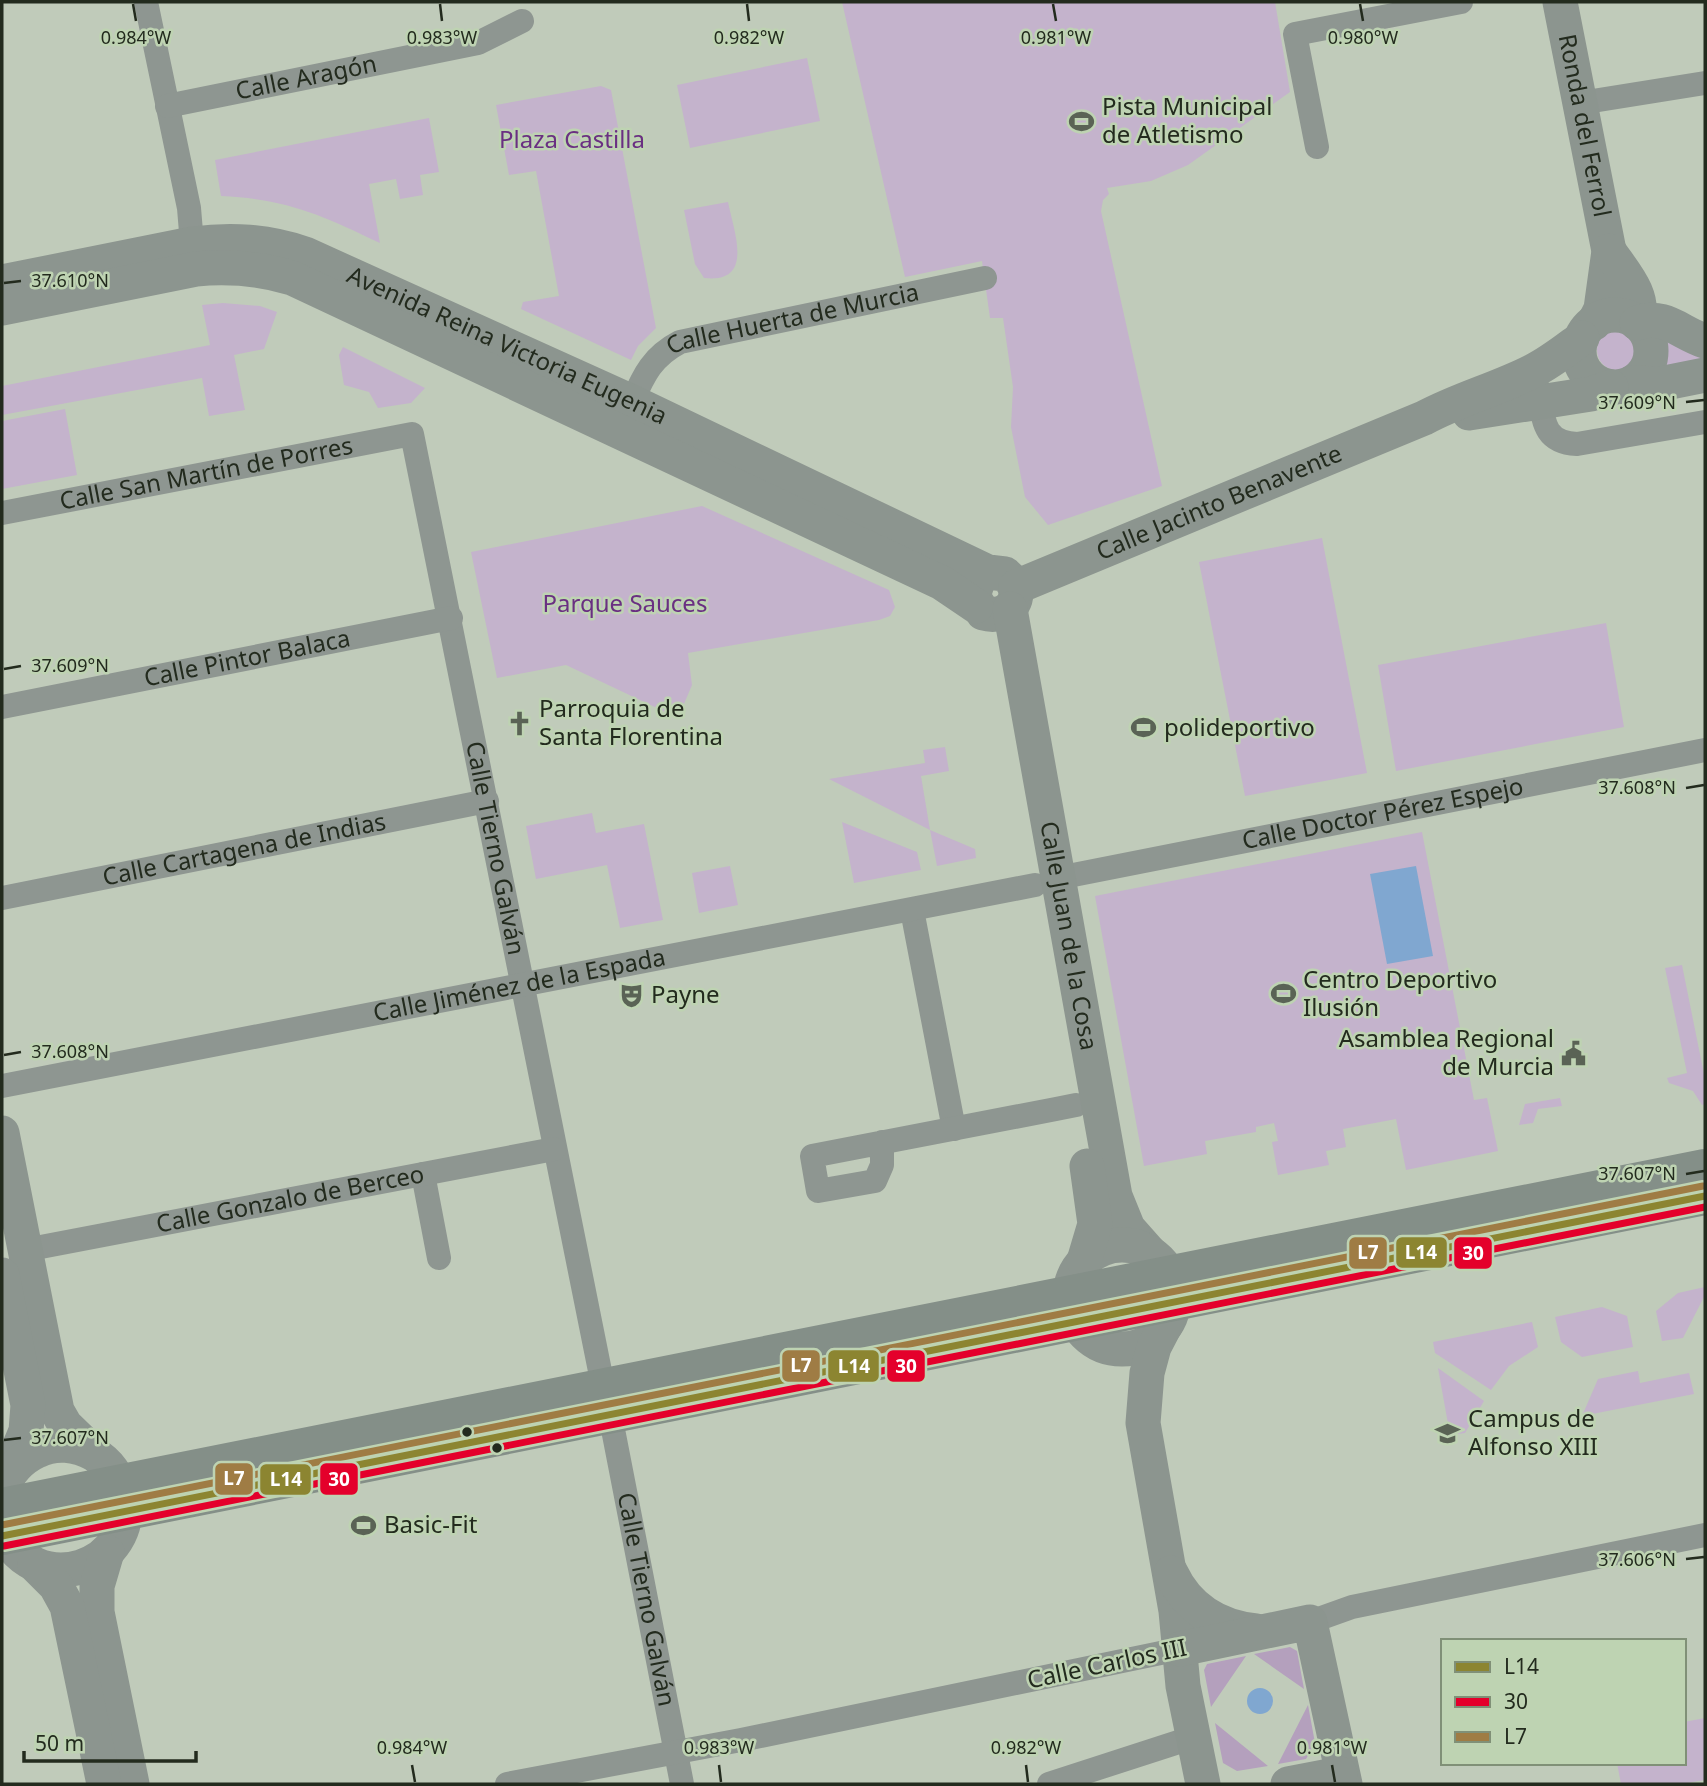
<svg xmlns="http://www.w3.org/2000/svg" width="1707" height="1786" viewBox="0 0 1707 1786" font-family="'Noto Sans',sans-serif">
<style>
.green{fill:#c4b3cc}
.forest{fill:#b4a0bd}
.water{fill:#80a7d0}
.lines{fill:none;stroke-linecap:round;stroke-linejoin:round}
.street{stroke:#8e9691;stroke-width:24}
.secondary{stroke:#8c958f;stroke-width:35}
.primary{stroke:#848f88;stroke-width:38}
.bus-1-casing{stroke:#bed3b2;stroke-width:12}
.bus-2-casing{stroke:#bed3b2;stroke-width:12}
.bus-3-casing{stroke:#bed3b2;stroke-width:12}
.bus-1{stroke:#8c8531;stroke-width:7}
.bus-2{stroke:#e4002b;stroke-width:7}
.bus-3{stroke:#9f7c44;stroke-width:7}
.ticks{fill:none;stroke:#232b1e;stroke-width:2.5}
.bus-dot{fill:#232b1e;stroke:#bed3b2;stroke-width:2.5}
.labels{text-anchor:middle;stroke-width:5;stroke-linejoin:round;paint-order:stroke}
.street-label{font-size:24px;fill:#232b1e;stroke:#bed3b2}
.poi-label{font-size:24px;fill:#232b1e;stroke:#bed3b2;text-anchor:start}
.park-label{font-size:24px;fill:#6a2f82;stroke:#bed3b2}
.ticks-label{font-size:18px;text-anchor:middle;fill:#232b1e;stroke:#bed3b2;stroke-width:5;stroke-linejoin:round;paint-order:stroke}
.line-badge{stroke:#bed3b2;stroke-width:2.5}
.badge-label{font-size:19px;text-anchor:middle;font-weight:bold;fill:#fff}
</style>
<rect width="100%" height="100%" fill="#c0cbba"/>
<!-- green -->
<path class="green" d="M842,2H1275L1290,92L1188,165L1151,181L1107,188L1109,194L1103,200L1101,211L1162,486L1048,525L1025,497L1011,427L1013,387L1003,318H990L982,261L905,277Z
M807,58L820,121L690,148L677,85Z
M601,86L611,90L656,328L638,346L631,360L521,309L523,302L559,296L536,171L509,175L496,105Z
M429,118L439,172L420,175L423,195L400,199L396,179L369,184L380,243C322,215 287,199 221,196L215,160Z
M728,202C734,232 755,284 704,278L695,264L684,210Z
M223,303L260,306L277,312L264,349L234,355L245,410L209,416L202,378L2,415V386L210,345L202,305Z
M1652,324L1705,349V361L1659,370Z
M1597 350a20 20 0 1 1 40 0a20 20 0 1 1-40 0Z
M343,347L425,388L411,403L378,408L369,392L344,385L339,355Z
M65,409L77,475L2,489V421Z
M702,506L889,590L895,607L890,616L879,620L688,653L692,685L678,718L566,665L497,678L471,552Z
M1322,538L1367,773L1245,796L1199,562Z
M1606,623L1624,727L1396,771L1378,665Z
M945,747L949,771L921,776L930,830L975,849L976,858L937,866L930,830L829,779L925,763L923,750Z
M592,813L596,833L644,824L663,920L620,928L607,865L536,879L526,826Z
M842,822L917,852L921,870L854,883Z
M1422,832L1474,1100L1487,1098L1498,1151L1406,1170L1396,1119L1343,1129L1346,1147L1326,1151L1329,1165L1278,1175L1272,1142L1278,1141L1274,1123L1256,1127V1132L1205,1141L1207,1154L1144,1166L1095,896Z
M730,866L738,905L699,913L692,873Z
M1682,965L1705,1079V1104L1702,1105L1693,1091L1669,1083L1667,1078L1687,1073L1665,968Z
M1560,1098L1562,1106L1538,1109L1533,1123L1519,1125L1525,1104Z
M1705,1287V1295L1683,1338L1662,1341L1656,1311L1678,1293Z
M1602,1307L1627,1316L1633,1347L1582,1357L1561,1342L1555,1317Z
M1532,1322L1538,1347L1509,1366L1491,1390L1435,1353L1433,1342Z
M1438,1368L1484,1401L1465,1433L1450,1435Z
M1638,1371L1640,1383L1689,1373L1694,1394L1582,1416L1598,1379Z
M1705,1718V1780L1681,1784H1621L1617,1763H1684V1722Z"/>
<!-- forest -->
<path class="forest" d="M1290,1647L1297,1651L1304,1689L1254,1654Z
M1246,1656L1211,1707L1204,1670L1207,1664Z
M1308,1705L1315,1743L1306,1759L1278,1764Z
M1215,1723L1268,1766L1237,1771L1223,1763Z"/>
<!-- water -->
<path class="water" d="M1416,866L1433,956L1387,964L1370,874Z
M1247 1701a13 13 0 1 1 26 0a13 13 0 1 1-26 0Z"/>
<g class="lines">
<!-- street -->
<g class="street">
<path d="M146,2L189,208L192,244"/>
<path d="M1580,103L1705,83"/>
<path id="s1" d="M167,106L478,43L522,21"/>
<path d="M1317,147L1295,34L1461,2"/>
<path d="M1538,388C1544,418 1541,442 1577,444L1705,422"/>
<path id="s2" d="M632,402C644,374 653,356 680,342L985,278"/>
<path id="s3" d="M2,513L412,434L603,1386"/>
<path id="s4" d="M2,707L451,618"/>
<path id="s5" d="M1058,878L1705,750"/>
<path id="s6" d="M2,898L487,801"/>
<path d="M912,910L954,1129"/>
<path id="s7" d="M2,1086L1035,885"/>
<path d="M882,1142V1165L875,1181L818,1191L812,1156L1056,1109L1076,1105"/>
<path d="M423,1174L439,1258"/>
<path id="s8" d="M25,1250L554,1149"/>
<path id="s9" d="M610,1414L682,1784"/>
<path d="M1310,1622L1352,1607L1705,1535"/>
<path d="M507,1784L741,1740L1180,1649"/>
<path d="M1049,1784L1194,1737"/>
</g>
<!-- secondary -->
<g class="secondary">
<path id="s10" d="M1560,2L1609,251L1601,309L1594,323"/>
<path d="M1609,251C1623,272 1647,296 1637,323"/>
<path id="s11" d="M2,282L192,244C232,239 267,241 305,254L632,402L988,572L1005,574C1028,593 1011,621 983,613L973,596L979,578L988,572"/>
<path d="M2,308L196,269C230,266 259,268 292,278L942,583L976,606"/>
<circle cx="1615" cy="351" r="36"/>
<path d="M1637,323C1665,313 1680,333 1705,341"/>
<path d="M1632,383L1660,384L1705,375"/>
<path d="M1469,413L1591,394L1611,387"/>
<path id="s12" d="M1016,587L1424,418C1459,399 1498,389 1533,371C1551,362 1567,349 1582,338"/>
<path id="s13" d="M1010,609L1115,1196L1128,1228L1151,1254"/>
<path d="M2,1133L57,1411L65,1425L97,1456"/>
<circle cx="1122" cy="1297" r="52"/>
<path d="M1084,1261L1095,1224L1087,1166"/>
<path d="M2,1275L28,1405L26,1431L9,1472"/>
<path d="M1166,1324L1154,1347L1147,1373L1143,1423L1176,1611L1183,1686L1203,1784"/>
<path d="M2,1490C8,1472 20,1459 37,1451C55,1442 76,1444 94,1454C108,1462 118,1476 122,1492C143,1568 31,1604 2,1527"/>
<path d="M107,1552L97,1586V1612L132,1784"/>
<path d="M35,1565L56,1586L67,1606L104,1784"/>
<path d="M1171,1573C1188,1609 1218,1627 1256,1631"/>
<path d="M1180,1649L1310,1622L1345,1784"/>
<path d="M1288,1784L1340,1774"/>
</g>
<!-- primary -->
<path class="primary" d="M2,1507L1705,1168
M2,1536L1705,1196"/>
<defs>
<path id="bus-1" d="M2,1536L1705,1196"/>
<path id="bus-2" d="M4,1546L1705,1207"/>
<path id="bus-3" d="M2,1525L1703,1186"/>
</defs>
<!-- bus-1 casing -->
<use href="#bus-1" class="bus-1-casing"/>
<!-- bus-2 casing -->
<use href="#bus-2" class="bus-2-casing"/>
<!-- bus-3 casing -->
<use href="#bus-3" class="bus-3-casing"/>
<!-- bus-1 -->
<use href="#bus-1" class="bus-1"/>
<!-- bus-2 -->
<use href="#bus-2" class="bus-2"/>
<!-- bus-3 -->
<use href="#bus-3" class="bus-3"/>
</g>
<!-- ticks -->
<path class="ticks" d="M133,4L136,21M440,4L442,21M747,4L749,21M1053,4L1056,21M1360,4L1363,21M4,283L21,281M1686,402L1704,400M4,669L21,666M1686,788L1704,785M4,1055L21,1052M1686,1174L1704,1171M4,1440L21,1438M1686,1559L1704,1557M412,1765L415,1782M719,1765L721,1782M1026,1765L1028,1782M1332,1765L1335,1782"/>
<!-- icons -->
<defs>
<symbol id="stadium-bare" viewBox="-9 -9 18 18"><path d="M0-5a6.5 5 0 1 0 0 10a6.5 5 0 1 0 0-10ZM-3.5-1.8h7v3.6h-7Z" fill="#5a6355" stroke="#bed3b2" stroke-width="2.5" paint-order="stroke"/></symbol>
<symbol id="church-bare" viewBox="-9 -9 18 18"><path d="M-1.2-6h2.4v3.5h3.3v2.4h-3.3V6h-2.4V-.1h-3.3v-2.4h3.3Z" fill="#5a6355" stroke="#bed3b2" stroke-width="2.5" paint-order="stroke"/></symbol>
<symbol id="theatre-bare" viewBox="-9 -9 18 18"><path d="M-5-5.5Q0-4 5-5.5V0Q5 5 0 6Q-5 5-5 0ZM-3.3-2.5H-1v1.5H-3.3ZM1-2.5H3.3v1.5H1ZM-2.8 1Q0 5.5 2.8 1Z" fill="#5a6355" stroke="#bed3b2" stroke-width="2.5" paint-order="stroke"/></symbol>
<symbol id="civic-bare" viewBox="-9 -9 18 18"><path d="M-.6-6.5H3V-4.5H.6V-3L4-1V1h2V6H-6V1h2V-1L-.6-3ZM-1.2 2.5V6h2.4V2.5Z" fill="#5a6355" stroke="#bed3b2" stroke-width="2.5" paint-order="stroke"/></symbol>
<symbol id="university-bare" viewBox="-9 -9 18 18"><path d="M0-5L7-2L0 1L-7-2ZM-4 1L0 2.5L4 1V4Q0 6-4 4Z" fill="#5a6355" stroke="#bed3b2" stroke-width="2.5" paint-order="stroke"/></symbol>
</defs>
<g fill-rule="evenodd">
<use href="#stadium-bare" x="1064" y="104" width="35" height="35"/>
<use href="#church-bare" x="502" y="706" width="35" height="35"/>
<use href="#stadium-bare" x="1126" y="710" width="35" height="35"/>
<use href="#stadium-bare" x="1266" y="976" width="35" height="35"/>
<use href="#theatre-bare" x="614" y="978" width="35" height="35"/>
<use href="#civic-bare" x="1556" y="1036" width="35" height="35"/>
<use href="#university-bare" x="1430" y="1416" width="35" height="35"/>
<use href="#stadium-bare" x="346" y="1508" width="35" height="35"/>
</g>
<!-- markers -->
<g class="bus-dot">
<circle cx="467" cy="1432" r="6"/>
<circle cx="497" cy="1448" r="6"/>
</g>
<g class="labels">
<!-- street labels -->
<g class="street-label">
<text dy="8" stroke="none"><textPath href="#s1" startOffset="142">Calle Aragón</textPath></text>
<text dy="8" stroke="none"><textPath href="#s10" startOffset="126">Ronda del Ferrol</textPath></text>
<text dy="8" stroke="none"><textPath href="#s2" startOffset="194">Calle Huerta de Murcia</textPath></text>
<text dy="8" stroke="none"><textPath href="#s11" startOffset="530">Avenida Reina Victoria Eugenia</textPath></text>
<text dy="8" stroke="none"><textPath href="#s3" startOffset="208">Calle San Martín de Porres</textPath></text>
<text dy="8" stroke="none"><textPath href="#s12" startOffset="220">Calle Jacinto Benavente</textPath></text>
<text dy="8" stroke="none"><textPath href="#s4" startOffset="250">Calle Pintor Balaca</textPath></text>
<text dy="8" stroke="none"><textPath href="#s5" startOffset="331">Calle Doctor Pérez Espejo</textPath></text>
<text dy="8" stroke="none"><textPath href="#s3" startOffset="840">Calle Tierno Galván</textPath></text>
<text dy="8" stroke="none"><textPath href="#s6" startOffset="247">Calle Cartagena de Indias</textPath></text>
<text dy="8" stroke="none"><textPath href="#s13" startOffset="332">Calle Juan de la Cosa</textPath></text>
<text dy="8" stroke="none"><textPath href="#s7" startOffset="527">Calle Jiménez de la Espada</textPath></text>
<text dy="8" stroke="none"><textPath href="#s8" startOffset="270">Calle Gonzalo de Berceo</textPath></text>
<text dy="8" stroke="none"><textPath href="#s9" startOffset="189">Calle Tierno Galván</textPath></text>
<text transform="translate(1107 1664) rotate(-12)" y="8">Calle Carlos III</text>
</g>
<!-- poi labels -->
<g class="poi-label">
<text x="1102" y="115">Pista Municipal<tspan x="1102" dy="28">de Atletismo</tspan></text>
<text x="539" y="717">Parroquia de<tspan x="539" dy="28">Santa Florentina</tspan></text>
<text x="1164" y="736">polideportivo</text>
<text x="1303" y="988">Centro Deportivo<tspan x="1303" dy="28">Ilusión</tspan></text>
<text x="651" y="1003">Payne</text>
<text x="1554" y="1047" text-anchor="end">Asamblea Regional<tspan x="1554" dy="28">de Murcia</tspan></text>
<text x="1468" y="1427">Campus de<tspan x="1468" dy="28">Alfonso XIII</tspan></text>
<text x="384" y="1533">Basic-Fit</text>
</g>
<!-- park labels -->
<g class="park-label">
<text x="572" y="148">Plaza Castilla</text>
<text x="625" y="612">Parque Sauces</text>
</g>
</g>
<g class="ticks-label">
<text x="136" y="44">0.984°W</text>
<text x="442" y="44">0.983°W</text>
<text x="749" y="44">0.982°W</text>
<text x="1056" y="44">0.981°W</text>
<text x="1363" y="44">0.980°W</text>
<text x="70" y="287">37.610°N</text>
<text x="1637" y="409">37.609°N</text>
<text x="70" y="672">37.609°N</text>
<text x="1637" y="794">37.608°N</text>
<text x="70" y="1058">37.608°N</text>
<text x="1637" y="1180">37.607°N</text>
<text x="70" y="1444">37.607°N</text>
<text x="1637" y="1566">37.606°N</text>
<text x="412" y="1754">0.984°W</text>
<text x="719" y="1754">0.983°W</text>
<text x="1026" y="1754">0.982°W</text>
<text x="1332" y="1754">0.981°W</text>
</g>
<g class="line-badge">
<rect x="1395" y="1236" width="53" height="33" rx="7" fill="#8c8531"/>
<rect x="1348" y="1236" width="40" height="34" rx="7" fill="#9f7c44"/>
<rect x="1453" y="1236" width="40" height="34" rx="7" fill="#e4002b"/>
<rect x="781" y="1349" width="40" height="34" rx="7" fill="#9f7c44"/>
<rect x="827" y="1349" width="53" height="34" rx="7" fill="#8c8531"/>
<rect x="886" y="1349" width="40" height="34" rx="7" fill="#e4002b"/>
<rect x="214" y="1462" width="40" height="34" rx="7" fill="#9f7c44"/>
<rect x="319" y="1462" width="40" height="34" rx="7" fill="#e4002b"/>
<rect x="259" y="1463" width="53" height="33" rx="7" fill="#8c8531"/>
</g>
<g class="badge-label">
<text x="1421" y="1259">L14</text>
<text x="1368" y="1259">L7</text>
<text x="1473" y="1260">30</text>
<text x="801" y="1372">L7</text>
<text x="854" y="1373">L14</text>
<text x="906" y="1373">30</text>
<text x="234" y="1485">L7</text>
<text x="339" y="1486">30</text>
<text x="286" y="1486">L14</text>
</g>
<!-- border -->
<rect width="1707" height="1786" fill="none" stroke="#232b1e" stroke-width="7"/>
<!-- legend -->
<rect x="1441" y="1639" width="245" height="126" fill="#bed3b2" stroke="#809077" stroke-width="2"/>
<rect x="1455" y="1662" width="35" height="10" fill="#8c8531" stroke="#809077" stroke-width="2"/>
<text x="1504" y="1674" font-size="21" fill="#232b1e">L14</text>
<rect x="1455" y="1697" width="35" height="10" fill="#e4002b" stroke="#809077" stroke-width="2"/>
<text x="1504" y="1709" font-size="21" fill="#232b1e">30</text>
<rect x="1455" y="1732" width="35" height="10" fill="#9f7c44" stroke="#809077" stroke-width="2"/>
<text x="1504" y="1744" font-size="21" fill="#232b1e">L7</text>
<!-- scale -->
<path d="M24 1751v10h172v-10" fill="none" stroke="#232b1e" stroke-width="3.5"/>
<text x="35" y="1751" font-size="21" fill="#232b1e" stroke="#bed3b2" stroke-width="5" paint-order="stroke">50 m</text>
</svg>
